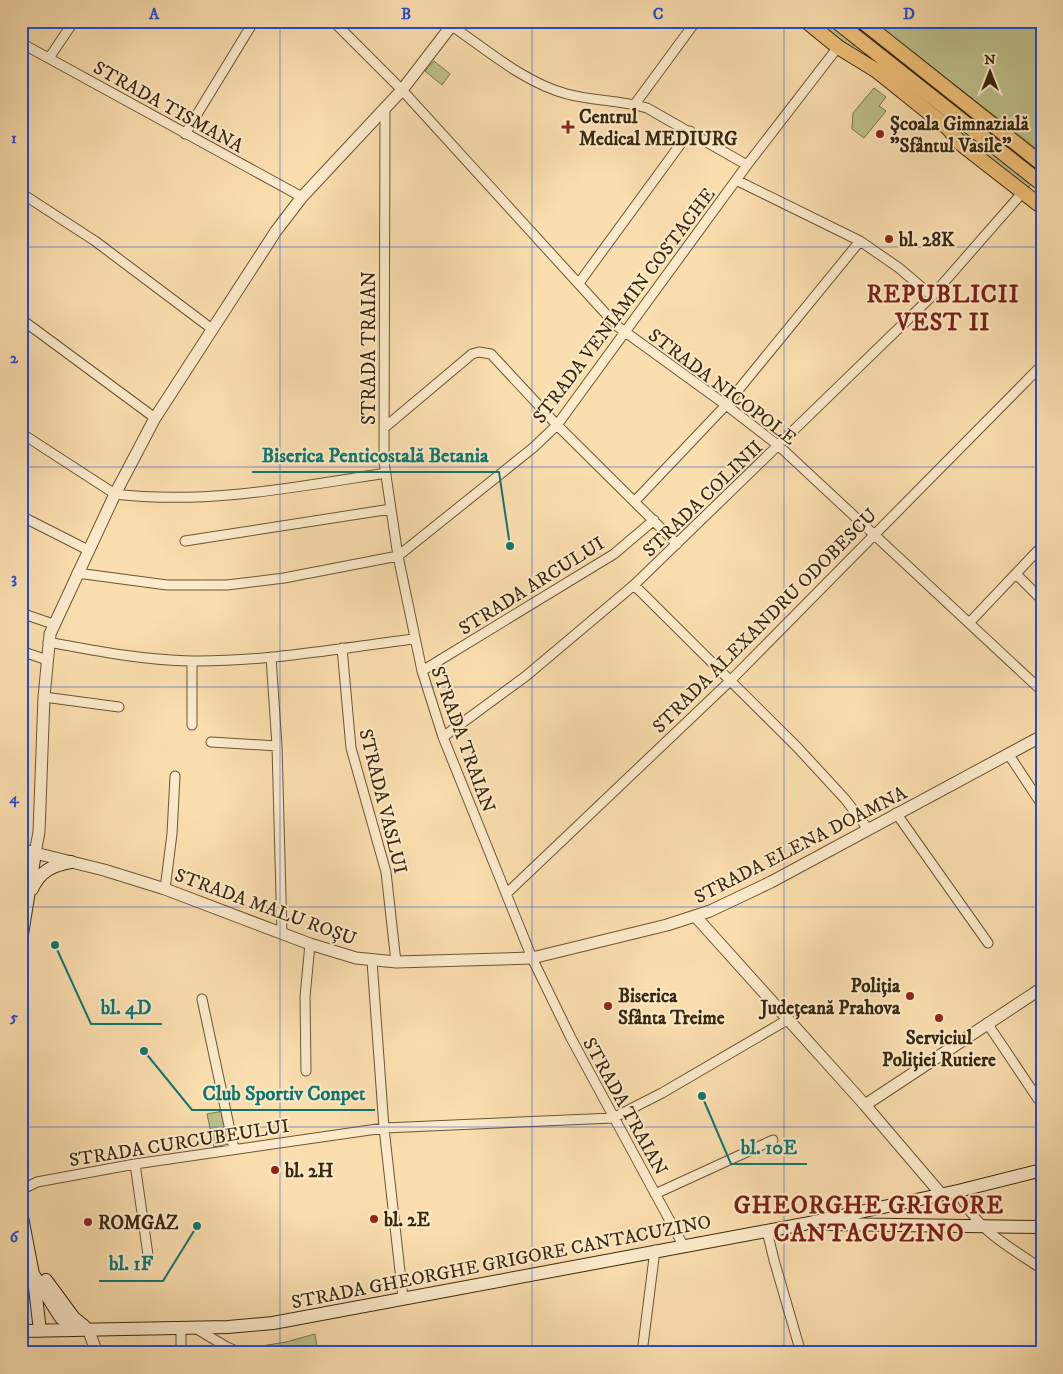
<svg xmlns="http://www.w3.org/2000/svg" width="1063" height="1374" viewBox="0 0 1063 1374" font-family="'IM FELL DW Pica',serif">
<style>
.green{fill:#bdc18b;stroke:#7a744c}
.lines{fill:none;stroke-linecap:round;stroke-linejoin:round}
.minor-casing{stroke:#695536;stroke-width:11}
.tertiary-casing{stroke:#695536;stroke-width:13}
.secondary-casing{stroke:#38270e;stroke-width:14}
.primary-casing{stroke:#38270e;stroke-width:16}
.minor{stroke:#fceaca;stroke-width:9}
.tertiary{stroke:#fceaca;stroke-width:11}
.secondary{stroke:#fceaca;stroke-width:12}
.primary{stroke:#eebf77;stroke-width:14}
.grid{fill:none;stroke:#1d4ed8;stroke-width:1;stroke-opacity:0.55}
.poi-dot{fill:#8f2418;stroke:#fceaca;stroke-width:2}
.labels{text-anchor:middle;stroke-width:4;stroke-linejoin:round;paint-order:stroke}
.street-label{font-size:19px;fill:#38270e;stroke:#fceaca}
.poi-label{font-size:19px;font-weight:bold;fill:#38270e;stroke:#fceaca;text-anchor:start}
.district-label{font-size:24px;font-weight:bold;letter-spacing:1px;fill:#7a1f14;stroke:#fceaca}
.leader{fill:none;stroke:#0f766e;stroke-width:2}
.callout-dot{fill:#0f766e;stroke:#fceaca;stroke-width:2}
.callout-label{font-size:20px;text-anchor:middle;font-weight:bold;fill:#0f766e;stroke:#fceaca;stroke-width:4;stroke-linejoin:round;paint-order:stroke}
.neatline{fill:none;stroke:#1d4ed8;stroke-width:2}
.grid-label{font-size:16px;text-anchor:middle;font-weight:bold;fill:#1d4ed8}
</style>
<rect width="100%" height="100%" fill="#fbdeae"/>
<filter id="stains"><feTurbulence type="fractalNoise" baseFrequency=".004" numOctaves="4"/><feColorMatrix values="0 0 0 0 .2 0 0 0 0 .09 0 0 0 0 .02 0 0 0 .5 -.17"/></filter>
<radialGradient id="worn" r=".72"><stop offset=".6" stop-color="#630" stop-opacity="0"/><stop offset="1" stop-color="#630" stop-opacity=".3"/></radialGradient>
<!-- green -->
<path class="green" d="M813,21H826L873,58L871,60Z
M842,21H853L884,45L880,51Z
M873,21H1042V153L894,37Z
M892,49L1042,169L1039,175L886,56Z
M434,61L450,74L442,85L425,71Z
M881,62L1032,183L1028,188L969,142L945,116L878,64Z
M874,88L886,97L879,106L886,111L864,138L852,129L853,113Z
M223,1111L230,1144L214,1147L207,1114Z
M315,1334L318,1353H267L249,1348L286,1342Z"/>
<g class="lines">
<defs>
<path id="minor" d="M333,21L402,90L617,326L726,405L779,446L1042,691
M452,26C487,50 525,83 567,94C593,101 621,100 647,108L747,165
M21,43L302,197
M49,58L74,21
M635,104L696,21
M385,109L384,462L398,556L422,671L443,737L532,958L571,1038L683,1245
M185,134L254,21
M736,180L860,241L899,268L932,296
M21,193L95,241L212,329
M579,283L690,131
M21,319L155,418
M384,428L472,354L479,352L491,354L557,425L677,544
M21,433L115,494C206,505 296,487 386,473
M635,501L726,405L860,241
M21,516L88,550
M185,541L391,509
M77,573L167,585H227L284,578L398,556L534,447L557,425L747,165L838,47
M1016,574L1042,600
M634,585L797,747L845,799L868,829
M21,613L53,624
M969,623L1042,546
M48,642C96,651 143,660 191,661C266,662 341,648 414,639
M342,648L351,748L386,872L396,962
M21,651L47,660
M271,657L277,746L282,934
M192,661V725
M422,671L614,554L654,520
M44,697L119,707
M443,737L526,676L634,585L932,296L1023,192
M211,742L277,746
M1009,755L1042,805
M896,813L988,943
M165,889L172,834L175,776
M506,894L730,681L1042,365
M372,961L384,1128L403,1298
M202,999L234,1149
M987,1023L1038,1099
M306,1071L305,997L310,944
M135,1164L148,1255
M21,1190L37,1182L135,1164L384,1128L613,1118L662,1093L787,1020
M958,1191C975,1229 1008,1246 1042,1269
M655,1194L773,1140
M767,1231L774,1260L801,1353
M181,1327V1353
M195,1328L227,1347L241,1353
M642,1353L655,1250"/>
<path id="tertiary" d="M455,21L402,90L302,197L276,231L155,418L115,494L50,634L44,697L39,832L35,853L104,870L165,889L310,944L356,958L396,962L532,958L667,925L710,911L771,882L1042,736
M696,917L865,1105L941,1194
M865,1105L1042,988
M88,1329L97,1353"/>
<path id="secondary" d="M21,850L35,853L21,941
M32,889C40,871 53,865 71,862
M21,1212L33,1274L61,1318L81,1327
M829,1224L1042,1227
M34,1279L40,1331
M46,1280L74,1318L84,1326
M21,1331L228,1327L273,1323L804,1224L958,1191L1042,1170"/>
<path id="primary" d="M806,21L838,47L877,71L948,128L961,144L1042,207
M836,21L1042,184
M862,21L1042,164"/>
</defs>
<!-- minor casing -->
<use href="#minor" class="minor-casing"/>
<!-- tertiary casing -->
<use href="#tertiary" class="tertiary-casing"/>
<!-- secondary casing -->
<use href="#secondary" class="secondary-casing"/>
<!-- primary casing -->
<use href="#primary" class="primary-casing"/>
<!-- minor -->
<use href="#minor" class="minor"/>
<!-- tertiary -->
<use href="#tertiary" class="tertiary"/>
<!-- secondary -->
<use href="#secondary" class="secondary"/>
<!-- primary -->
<use href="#primary" class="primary"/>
</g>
<!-- grid -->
<path class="grid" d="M280,21V1353M532,21V1353M784,21V1353M21,247H1042M21,467H1042M21,687H1042M21,907H1042M21,1127H1042"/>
<!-- markers -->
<g class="poi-dot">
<path d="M565.5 119.5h5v5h5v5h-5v5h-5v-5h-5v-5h5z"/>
<circle cx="880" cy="134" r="5"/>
<circle cx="889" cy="239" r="5"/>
<circle cx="910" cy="996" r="5"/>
<circle cx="608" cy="1006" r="5"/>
<circle cx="939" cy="1018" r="5"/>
<circle cx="275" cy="1170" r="5"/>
<circle cx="374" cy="1219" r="5"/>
<circle cx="88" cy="1222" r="5"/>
</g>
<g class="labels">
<!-- street labels -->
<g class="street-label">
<text transform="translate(169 106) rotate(29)" y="7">STRADA TISMANA</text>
<text transform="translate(623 305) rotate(-53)" y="7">STRADA VENIAMIN COSTACHE</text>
<text transform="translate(368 348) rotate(-90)" y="7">STRADA TRAIAN</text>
<text transform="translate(723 386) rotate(37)" y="7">STRADA NICOPOLE</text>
<text transform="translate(702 498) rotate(-44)" y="7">STRADA COLINII</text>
<text transform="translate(531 585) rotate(-32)" y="7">STRADA ARCULUI</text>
<text transform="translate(764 620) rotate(-45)" y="7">STRADA ALEXANDRU ODOBESCU</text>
<text transform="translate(464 739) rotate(70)" y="7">STRADA TRAIAN</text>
<text transform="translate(384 801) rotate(76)" y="7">STRADA VASLUI</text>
<text transform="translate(800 844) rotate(-27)" y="7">STRADA ELENA DOAMNA</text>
<text transform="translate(266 906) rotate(20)" y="7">STRADA MALU ROȘU</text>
<text transform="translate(626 1106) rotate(61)" y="7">STRADA TRAIAN</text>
<text transform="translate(179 1142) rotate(-9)" y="7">STRADA CURCUBEULUI</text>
<text transform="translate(501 1261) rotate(-11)" y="7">STRADA GHEORGHE GRIGORE CANTACUZINO</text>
</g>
<!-- poi labels -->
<g class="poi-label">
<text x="579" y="123">Centrul<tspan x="579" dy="22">Medical MEDIURG</tspan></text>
<text x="890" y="130">Școala Gimnazială<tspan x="890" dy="22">"Sfântul Vasile"</tspan></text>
<text x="899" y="246">bl. 28K</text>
<text x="900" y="992" text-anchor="end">Poliția<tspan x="900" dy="22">Județeană Prahova</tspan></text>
<text x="618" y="1002">Biserica<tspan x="618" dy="22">Sfânta Treime</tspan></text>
<text x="939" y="1044" text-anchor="middle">Serviciul<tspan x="939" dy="22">Poliției Rutiere</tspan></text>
<text x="285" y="1177">bl. 2H</text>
<text x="384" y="1226">bl. 2E</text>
<text x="98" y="1229">ROMGAZ</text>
</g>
<!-- district labels -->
<g class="district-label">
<text x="943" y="302">REPUBLICII<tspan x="943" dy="28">VEST II</tspan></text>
<text x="869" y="1213">GHEORGHE GRIGORE<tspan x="869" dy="28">CANTACUZINO</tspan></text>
</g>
</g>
<!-- callouts -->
<path class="leader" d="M510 546L499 472H252M55 945L91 1024H162M144 1051L192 1110H375M702 1096L731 1164H807M197 1226L163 1281H99"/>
<g class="callout-dot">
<circle cx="510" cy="546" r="5"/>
<circle cx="55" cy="945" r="5"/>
<circle cx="144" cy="1051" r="5"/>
<circle cx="702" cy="1096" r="5"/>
<circle cx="197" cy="1226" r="5"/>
</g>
<g class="callout-label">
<text x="375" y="462">Biserica Penticostală Betania</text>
<text x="126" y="1014">bl. 4D</text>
<text x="284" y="1100">Club Sportiv Conpet</text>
<text x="769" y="1154">bl. 10E</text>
<text x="131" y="1270">bl. 1F</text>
</g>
<!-- margin -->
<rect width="1063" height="1374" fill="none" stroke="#fbdeae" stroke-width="55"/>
<!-- north arrow -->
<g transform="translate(990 72)" stroke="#fceaca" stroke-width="4" paint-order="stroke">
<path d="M0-4L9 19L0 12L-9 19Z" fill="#38270e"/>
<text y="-8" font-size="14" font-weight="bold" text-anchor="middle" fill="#38270e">N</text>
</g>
<rect x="28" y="28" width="1008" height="1318" class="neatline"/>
<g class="grid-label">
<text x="154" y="19">A</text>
<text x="406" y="19">B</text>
<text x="658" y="19">C</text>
<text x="909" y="19">D</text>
<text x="14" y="143">1</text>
<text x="14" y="363">2</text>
<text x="14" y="583">3</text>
<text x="14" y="803">4</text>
<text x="14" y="1022">5</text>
<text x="14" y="1242">6</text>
</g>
<rect width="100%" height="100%" filter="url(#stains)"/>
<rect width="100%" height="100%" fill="url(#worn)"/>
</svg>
